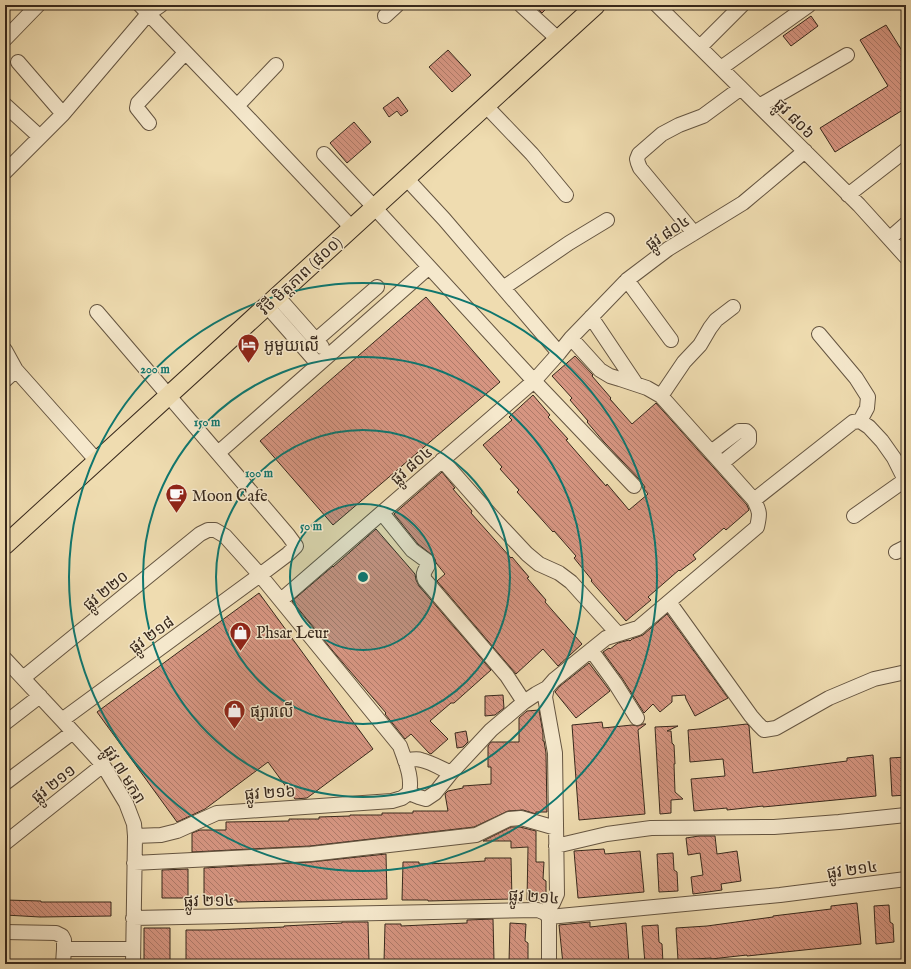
<svg xmlns="http://www.w3.org/2000/svg" width="911" height="969" viewBox="0 0 911 969" font-family="'IM FELL English','Noto Sans Khmer',serif">
<style>
.building{fill:url(#building-back-hatch);stroke:#37281c}
.lines{fill:none;stroke-linecap:round;stroke-linejoin:round}
.minor-casing{stroke:#655541;stroke-width:16}
.major-casing{stroke:#37281c;stroke-width:20}
.minor{stroke:#f5e8cc;stroke-width:14}
.major{stroke:#efdcb0;stroke-width:18}
.ring{fill:none;stroke:#0f766e;stroke-width:2}
.labels{text-anchor:middle;stroke-width:3;stroke-linejoin:round;paint-order:stroke}
.street-label{font-size:16px;fill:#37281c;stroke:#f5e8cc}
.poi-label{font-size:16px;fill:#37281c;stroke:#f5e8cc;text-anchor:start}
.centre{fill:#0f766e;stroke:#f5e8cc;stroke-width:2}
.ring-label{font-size:12px;text-anchor:middle;font-weight:bold;fill:#0f766e;stroke:#f5e8cc;stroke-width:3;stroke-linejoin:round;paint-order:stroke}
</style>
<defs>
<pattern id="building-back-hatch" width="6" height="6" patternUnits="userSpaceOnUse"><rect width="6" height="6" fill="#d69581"/><path d="M-1 5l2 2M0 0l6 6M5-1l2 2" fill="none" stroke="#ae7a69"/></pattern>
</defs>
<rect width="100%" height="100%" fill="#efdcb0"/>
<filter id="stains"><feTurbulence type="fractalNoise" baseFrequency=".005" numOctaves="4"/><feColorMatrix values="0 0 0 0 .2 0 0 0 0 .09 0 0 0 0 .02 0 0 0 .5 -.17"/></filter>
<radialGradient id="worn" r=".72"><stop offset=".6" stop-color="#630" stop-opacity="0"/><stop offset="1" stop-color="#630" stop-opacity=".3"/></radialGradient>
<!-- building -->
<path class="building" d="M534,5H550L542,13Z
M811,16L818,26L791,46L783,36Z
M886,25L906,57V108L835,152L820,128L888,86L860,40Z
M448,50L471,75L452,92L429,67Z
M398,97L408,111L401,116L397,111L389,117L383,108Z
M354,122L371,142L347,163L330,143Z
M426,297L500,382L333,525L260,441Z
M575,356L593,375L592,376L611,398L610,399L632,424L656,403L747,505L749,510L726,530L724,528L693,555L696,559L680,571L679,570L648,597L651,600L626,621L591,581L592,580L574,558L576,556L554,531L553,532L517,492L519,490L500,469L502,467L483,445L512,420L509,417L533,395L550,415L548,417L568,439L566,440L606,486L607,484L629,510L648,494L644,489L645,487L640,480L604,442L587,422L588,421L570,400L572,398L552,376Z
M442,472L455,488L453,489L472,511L471,513L511,558L512,557L529,577L527,578L546,600L545,602L582,644L558,666L543,649L516,674L437,581L445,574L436,563L435,559L432,555L418,544L394,514Z
M376,529L415,574L416,580L419,586L491,670L454,703H451L430,721L448,739L431,754L429,753L411,734L405,739L385,714L386,713L337,656L292,601L333,566V567Z
M259,593L373,749L307,798L295,799L268,762L205,809L177,822L97,712Z
M667,614L728,698L695,716L686,699L685,695L672,696V702L660,712L653,704L644,713L622,678L603,652L609,648L610,649L618,643L629,640L630,641L632,639L643,635Z
M589,663L610,691L576,718L555,692L560,686Z
M503,695L504,708L495,715L485,716V696Z
M539,710L543,733V741H544L546,753L547,812H536V814L523,810L508,811L474,827L310,846L192,852V833L200,830H226V822L289,821V819H319V817L350,816V815H382V813H413V811H448L445,794L448,791L463,788V786L491,784V767H488V746L491,742H519V718L527,711Z
M602,722L603,728L632,725L638,726L643,724H646L638,730L645,814L579,820L572,725Z
M747,724L749,726L753,773L847,761V758L873,755L876,796L763,807V806L727,810V808L694,811L691,779L725,776L723,759L690,762L688,730L720,727Z
M678,726L667,731H671L672,743L674,745L675,764H674L675,792L683,799L671,800V813L660,814L655,727Z
M466,731L468,742L463,747L457,748L455,733Z
M906,757V795L892,796L890,758Z
M511,827H520L536,831V862H544L543,879L546,881V898L545,900H527L528,847L511,848V841H483Z
M699,836H715L717,854L737,851L741,881L721,884L722,890L693,894L691,877L703,875L700,853L688,855L686,838Z
M604,849L605,854L640,851L644,892L578,898L574,851Z
M673,853L674,870L677,872L678,891L659,892L657,854Z
M386,854L387,899L237,902V900L204,901V868L311,862Z
M485,858H511L512,899L428,901V900H402L403,862H419V864L455,863L485,861Z
M188,869V898H162V870Z
M5,900L41,901V902H111V916L40,917L5,915Z
M857,903L861,944L747,956V955L711,959V958L678,960L676,928L707,926L773,917V916L831,909V906Z
M889,905L890,922L893,924L894,942L876,944L874,906Z
M493,919L494,961L410,963V962H384L385,924H401V926L467,923V920Z
M342,922H368L369,961L255,964V962L220,964L219,962H186V930H212L284,927V926L342,923Z
M590,922V927L626,923L629,964H563L559,925Z
M510,923L526,924L525,941L528,943V962H509Z
M658,925L659,942L662,944L663,963L645,964L642,926Z
M144,928H170V960H144Z"/>
<g class="lines">
<defs>
<path id="minor" d="M140,5L237,106L352,228
M521,5L558,39
M657,5L859,205L906,257
M385,16L397,5
M5,39L38,5
M700,47L742,5
M18,62L63,114
M721,68L809,5
M5,105L40,137
M237,106L276,65
M486,106L532,154L566,195
M759,106L847,55
M149,123L137,108L138,103L185,53
M324,154L374,207L534,381L634,486
M5,172L63,114L148,14L161,5
M406,178L444,219L559,353
M848,195L906,150
M694,233L640,168L638,163L637,159L639,154L662,134L679,125L703,116L741,88
M890,238L906,224
M627,280L671,340
M503,288L569,243L607,220
M277,296L322,347
M267,306L318,364
M591,317L636,384
M819,334L856,378L868,397L867,408L860,421
M316,340L377,287
M5,350L16,370L97,461
M5,380L16,370
M661,396L684,362L700,345L710,328L716,320L733,307
M711,452L739,431H746L749,434V441L722,463
M218,453L429,267
M442,460L496,521L527,554L539,564L559,573L571,582L618,634
M754,500L853,422L860,421L869,427L882,441L894,458L906,482
M382,513L412,550L427,561L428,565C425,571 422,573 425,580L507,676L524,702L536,694L547,688L554,680L606,638L638,628L757,527C760,514 760,512 754,500L661,396L647,388L620,379L610,376L600,370L571,338
M854,516L905,480
M896,552L906,547
M281,600L534,381L559,353L571,338L627,280L668,249L743,203L805,151
M669,602L751,716L758,724L764,730L776,728L829,698L874,679L906,672
M591,650L615,683L637,718
M5,659L62,720L103,765L126,803L134,824L135,836L133,964
M23,678L200,534L208,530H215L225,536L260,575L400,746C405,761 413,777 409,793
M62,720L260,575L288,554L296,546L288,535L97,312
M5,723L40,696
M405,761C410,760 416,758 421,760C431,762 442,769 451,773
M5,783L73,732
M409,793L419,797L426,799L435,793L451,773L491,730L524,702
M135,836L161,835L177,831L217,813L392,801L402,798L409,793
M5,843L103,765
M556,846L607,834L651,828L774,827L839,822L906,815
M134,863L311,854L476,835L509,819L521,818L556,828
M545,913L553,903L557,894L555,753L545,697L547,688
M549,917V964
M133,918L538,910L545,913L549,917L780,895L906,879
M5,932L56,933L62,936L64,940V949H133
M63,964L64,949"/>
<path id="major" d="M5,545L596,5"/>
</defs>
<!-- minor casing -->
<use href="#minor" class="minor-casing"/>
<!-- major casing -->
<use href="#major" class="major-casing"/>
<!-- minor -->
<use href="#minor" class="minor"/>
<!-- major -->
<use href="#major" class="major"/>
</g>
<!-- distance rings -->
<circle cx="363" cy="577" r="73" fill="#0f766e" fill-opacity=".12"/>
<g class="ring">
<circle cx="363" cy="577" r="73"/>
<circle cx="363" cy="577" r="147"/>
<circle cx="363" cy="577" r="220"/>
<circle cx="363" cy="577" r="294"/>
</g>
<!-- icons -->
<defs>
<symbol id="hotel-pin" viewBox="-11 -11 22 30"><path d="M0 17L-7.5 6A9.5 9.5 0 1 1 7.5 6Z" fill="#8f2418" stroke="#f5e8cc"/><path d="M-6-4.5h1.5V1H6V5H4.5V3h-9V5H-6ZM-4 0a1.8 1.8 0 1 1 3.6 0ZM.5 0V-2.5h3Q6-2.5 6 0Z" fill="#fff"/></symbol>
<symbol id="cafe-pin" viewBox="-11 -11 22 30"><path d="M0 17L-7.5 6A9.5 9.5 0 1 1 7.5 6Z" fill="#8f2418" stroke="#f5e8cc"/><path d="M-5.5-4.5H6V0H3Q3 3.5 0 3.5H-2.5Q-5.5 3.5-5.5 0ZM3-3.2v2h1.7v-2ZM-6 4.5H4V6H-6Z" fill="#fff"/></symbol>
<symbol id="shop-pin" viewBox="-11 -11 22 30"><path d="M0 17L-7.5 6A9.5 9.5 0 1 1 7.5 6Z" fill="#8f2418" stroke="#f5e8cc"/><path d="M-5-2.5h2.3a2.7 3.5 0 0 1 5.4 0H5L5.5 6h-11ZM-1.5-2.5h3a1.5 2.3 0 0 0-3 0Z" fill="#fff"/></symbol>
</defs>
<g fill-rule="evenodd">
<use href="#hotel-pin" x="236" y="332" width="25" height="34"/>
<use href="#cafe-pin" x="164" y="482" width="25" height="34"/>
<use href="#shop-pin" x="228" y="620" width="25" height="34"/>
<use href="#shop-pin" x="222" y="698" width="25" height="34"/>
</g>
<g class="labels">
<!-- street labels -->
<g class="street-label">
<text transform="translate(795 118) rotate(45)" y="6">ផ្លូវ ៨០៦</text>
<text transform="translate(667 232) rotate(-34)" y="6">ផ្លូវ ៨០៤</text>
<text transform="translate(300 275) rotate(-43)" y="6">វិថី មិត្តភាព (៨០០)</text>
<text transform="translate(411 465) rotate(-41)" y="6">ផ្លូវ ៨០៤</text>
<text transform="translate(105 590) rotate(-39)" y="6">ផ្លូវ ២២០</text>
<text transform="translate(151 634) rotate(-36)" y="6">ផ្លូវ ២១៨</text>
<text transform="translate(125 774) rotate(58)" y="6">ផ្លូវ ៧ មករា</text>
<text transform="translate(53 783) rotate(-38)" y="6">ផ្លូវ ២១១</text>
<text transform="translate(270 792) rotate(-4)" y="6">ផ្លូវ ២១៦</text>
<text transform="translate(852 869) rotate(-8)" y="6">ផ្លូវ ២១៤</text>
<text transform="translate(534 896) rotate(4)" y="6">ផ្លូវ ២១៤</text>
<text transform="translate(209 900) rotate(-1)" y="6">ផ្លូវ ២១៤</text>
</g>
<!-- poi labels -->
<g class="poi-label">
<text x="264" y="351">អូមួយលេី</text>
<text x="192" y="501">Moon Cafe</text>
<text x="256" y="638">Phsar Leur</text>
<text x="250" y="717">ផ្សារលើ</text>
</g>
</g>
<circle cx="363" cy="577" r="6" class="centre"/>
<g class="ring-label">
<text x="155" y="373">200 m</text>
<text x="207" y="426">150 m</text>
<text x="259" y="477">100 m</text>
<text x="311" y="530">50 m</text>
</g>
<!-- margin -->
<rect width="911" height="969" fill="none" stroke="#efdcb0" stroke-width="20"/>
<rect x="6" y="6" width="899" height="957" fill="none" stroke="#37281c" stroke-width="2"/>
<rect x="10" y="10" width="891" height="949" fill="none" stroke="#37281c"/>
<rect width="100%" height="100%" filter="url(#stains)"/>
<rect width="100%" height="100%" fill="url(#worn)"/>
</svg>
